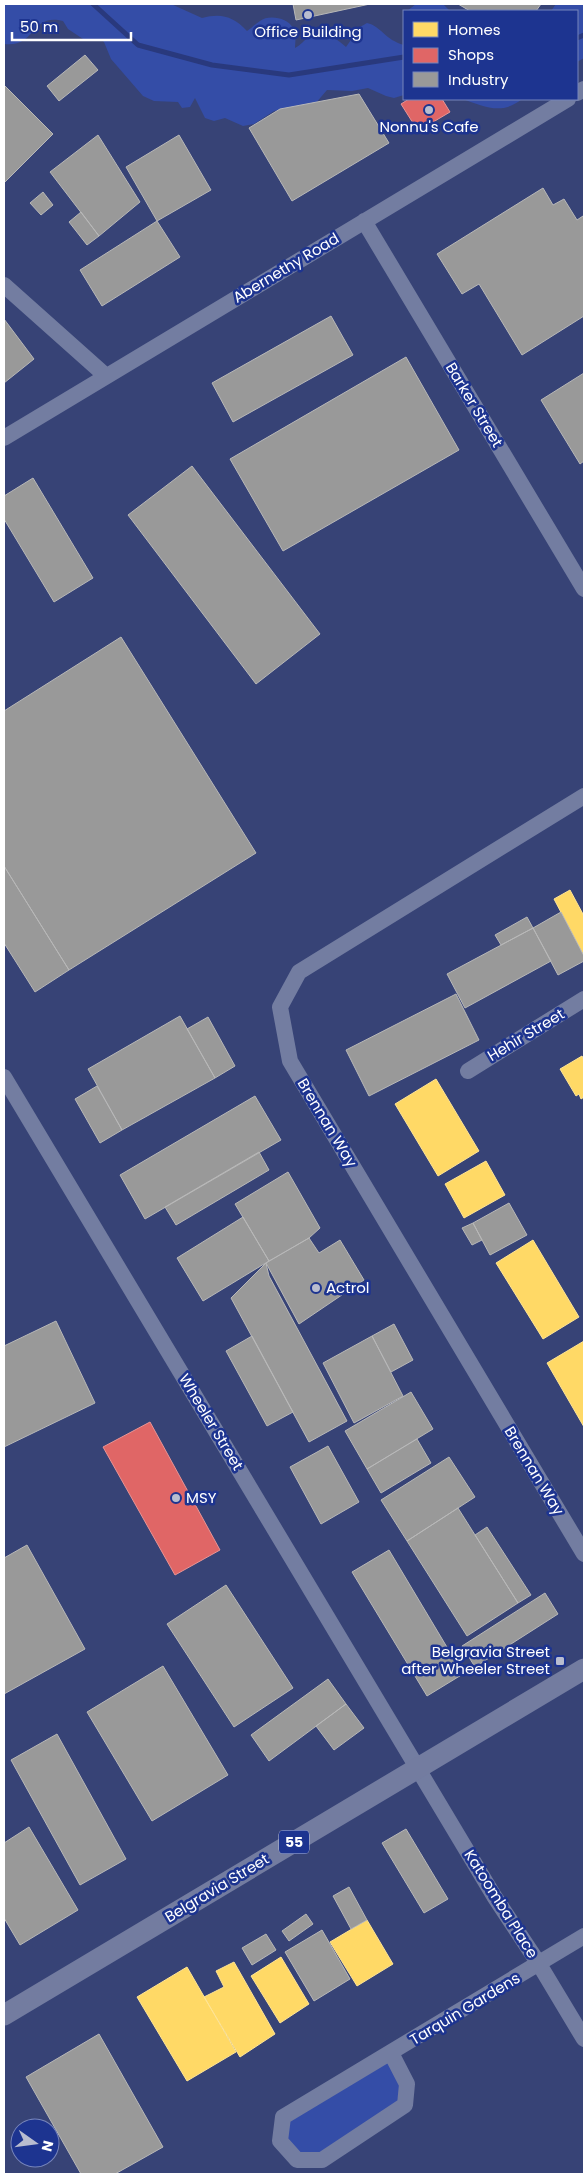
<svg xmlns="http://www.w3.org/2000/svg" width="588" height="2178" viewBox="0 0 588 2178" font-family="Poppins,sans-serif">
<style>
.green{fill:#344da7}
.homes{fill:#ffd966;stroke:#ffe494}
.shops{fill:#e06666;stroke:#e99494}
.industry{fill:#999;stroke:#b8b8b8}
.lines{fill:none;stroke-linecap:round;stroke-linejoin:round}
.stream{stroke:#29397d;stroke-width:5}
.minor{stroke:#737da1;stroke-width:16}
.major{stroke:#737ca0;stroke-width:21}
.poi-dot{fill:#b9bdcf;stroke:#1d3490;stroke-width:2}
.labels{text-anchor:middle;stroke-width:5;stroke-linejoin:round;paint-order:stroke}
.shield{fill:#1d3490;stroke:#bbc2de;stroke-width:1}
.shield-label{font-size:14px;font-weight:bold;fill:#fff}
.poi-label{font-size:15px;fill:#fff;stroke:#1d3490}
.street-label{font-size:15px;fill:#fff;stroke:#1d3490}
</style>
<rect width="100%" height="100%" fill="#374376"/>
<!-- green -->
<path class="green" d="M4,4H171L202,18C221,13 233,16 247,31C252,28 255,24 260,21C269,14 288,18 293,28C297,34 295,42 295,48C301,45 304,40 308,38C322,30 337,38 346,47L360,27L367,23C381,26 385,40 404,45V95L394,98L386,96L368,88L352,91L327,90L315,104L274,111L254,124L243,126L225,118L214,121L205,118L195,98L190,107L182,108L178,102L154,101L143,96L111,59L104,42L101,39H83L68,29L63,21C30,13 37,48 4,44Z
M416,4H443L450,11H407Z
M556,4H584V58L577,62V11H551Z
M462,99H522C501,116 484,106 462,99Z
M391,2053L405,2105L322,2160H297L284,2139L286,2119Z"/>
<!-- homes -->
<path class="homes" d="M570,890L584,916V956L554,899Z
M582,1056L584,1060V1097L581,1099L579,1094L576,1096L560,1069Z
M436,1079L479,1151L438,1176L395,1104Z
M486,1161L505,1195L464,1218L445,1184Z
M533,1240L579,1317L543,1339L496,1263Z
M584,1341V1427L547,1363Z
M367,1920L393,1964L357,1986L330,1942Z
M281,1957L309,2004L280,2023L251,1976Z
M234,1962L275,2034L240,2057L204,1997L224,1987L216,1971Z
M187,1967L236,2052L187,2081L137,1997Z"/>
<!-- shops -->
<path class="shops" d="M409,99H442L450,112L418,131L401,104Z
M150,1422L220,1550L175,1575L103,1447Z"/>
<!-- industry -->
<path class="industry" d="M293,4H370L296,20Z
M458,4H541L536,11H470Z
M85,55L98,70L59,101L47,86Z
M4,85L53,134L4,183Z
M359,94L389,143L292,201L249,128L280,109Z
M98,135L140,202L99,236L50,172Z
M179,135L211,190L157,221L126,167Z
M543,188L553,205L564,199L577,220L583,216L584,218V316L522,355L479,284L462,294L437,254Z
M43,192L53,205L41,215L30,203Z
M81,212L99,236L87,245L69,222Z
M157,221L180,257L102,306L80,270Z
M331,316L353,355L233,422L212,383Z
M4,319L34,359L4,383Z
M406,357L459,450L283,551L230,459Z
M584,373V461L580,464L541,400Z
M192,466L320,634L256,684L128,515Z
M33,478L93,578L54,602L4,519V496Z
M121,637L256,853L69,970L4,866V711Z
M4,866L69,970L35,992L4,943Z
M561,912L584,956V961L558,975L533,928Z
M527,917L533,928L501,945L495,935Z
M533,928L551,961L465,1008L447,974Z
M456,994L479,1040L369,1096L346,1050Z
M180,1016L215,1078L122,1130L88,1069Z
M208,1017L235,1066L215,1078L187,1029Z
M97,1086L122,1130L100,1143L75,1099Z
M255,1096L281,1140L145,1219L120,1175Z
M259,1152L269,1170L176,1225L165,1207Z
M288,1172L320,1228L309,1238L269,1261L235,1204Z
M509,1203L527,1235L490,1255L473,1223Z
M243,1217L269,1261L203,1301L177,1258Z
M473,1223L482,1240L472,1245L462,1228Z
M309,1238L319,1253L340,1240L364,1280L299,1324L266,1263Z
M266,1263L269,1276L347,1421L309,1442L231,1298Z
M56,1321L95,1403L4,1447V1346Z
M394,1324L413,1360L391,1372L372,1336Z
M252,1336L293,1412L267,1426L226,1351Z
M372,1336L403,1396L354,1423L323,1363Z
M411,1392L433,1429L367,1469L345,1431Z
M417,1439L431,1463L381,1493L367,1469Z
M328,1446L359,1502L321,1524L290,1467Z
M449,1457L475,1497L407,1541L381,1500Z
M458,1508L518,1603L467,1636L407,1541Z
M487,1527L531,1595L518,1603L475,1535Z
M27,1545L85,1649L4,1694V1558Z
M389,1550L463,1674L427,1696L352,1572Z
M226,1585L293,1688L234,1727L167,1624Z
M545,1593L558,1614L475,1667L462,1646Z
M163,1666L228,1775L152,1821L87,1712Z
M328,1679L346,1704L269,1761L251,1735Z
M346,1704L364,1728L334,1750L316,1726Z
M57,1734L126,1859L80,1885L11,1760Z
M29,1827L78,1910L20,1945L4,1918V1843Z
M406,1829L448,1899L424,1913L382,1843Z
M349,1887L367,1920L351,1929L333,1896Z
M306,1914L313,1924L289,1941L282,1931Z
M322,1930L350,1979L314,2001L285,1952Z
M266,1934L276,1950L252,1965L242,1948Z
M99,2034L163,2147L115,2174H81L26,2077Z"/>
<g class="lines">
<!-- stream -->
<path class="stream" d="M93,4L138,45L212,65L289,75L404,57
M577,38L584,35"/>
<!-- minor -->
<path class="minor" d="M577,93L584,89
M364,221L584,589
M4,285L106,376
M4,438L568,99
M584,796L299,972L280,1007L290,1061L584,1554
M468,1071L584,999
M4,1077L494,1896L539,1964L584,2039
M391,2053L407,2084L405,2105L322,2160H297L280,2141L283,2117L584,1936"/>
<!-- major -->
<path class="major" d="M4,2015L584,1669"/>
</g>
<!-- markers -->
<g class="poi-dot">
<circle cx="308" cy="15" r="5"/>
<circle cx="429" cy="110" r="5"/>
<circle cx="316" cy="1288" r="5"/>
<circle cx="176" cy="1498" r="5"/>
<rect x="555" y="1656" width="10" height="10" rx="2.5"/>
</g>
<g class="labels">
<!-- shield labels -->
<rect class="shield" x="279" y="1830.5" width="30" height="23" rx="4"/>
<g class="shield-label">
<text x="294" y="1847">55</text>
</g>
<!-- poi labels -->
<g class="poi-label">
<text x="308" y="37">Office Building</text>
<text x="429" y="132">Nonnu's Cafe</text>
<text x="326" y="1293" text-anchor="start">Actrol</text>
<text x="186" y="1503" text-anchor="start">MSY</text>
<text x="550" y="1657" text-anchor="end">Belgravia Street<tspan x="550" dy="17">after Wheeler Street</tspan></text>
</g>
<!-- street labels -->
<g class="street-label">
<text transform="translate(286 268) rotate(-31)" y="5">Abernethy Road</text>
<text transform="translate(474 405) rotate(59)" y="5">Barker Street</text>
<text transform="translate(526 1035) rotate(-31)" y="5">Hehir Street</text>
<text transform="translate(327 1123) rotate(59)" y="5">Brennan Way</text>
<text transform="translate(211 1422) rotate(59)" y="5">Wheeler Street</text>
<text transform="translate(534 1471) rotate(59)" y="5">Brennan Way</text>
<text transform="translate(217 1888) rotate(-31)" y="5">Belgravia Street</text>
<text transform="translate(501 1904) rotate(58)" y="5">Katoomba Place</text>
<text transform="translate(465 2009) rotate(-31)" y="5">Tarquin Gardens</text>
</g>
</g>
<!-- border -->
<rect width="588" height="2178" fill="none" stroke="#ffffff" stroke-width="10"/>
<!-- legend -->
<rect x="403" y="10" width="175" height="90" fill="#1d3490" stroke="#7785bc"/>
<rect x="413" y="22" width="25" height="15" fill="#ffd966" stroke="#7785bc"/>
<text x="448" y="35" font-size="15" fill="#ffffff">Homes</text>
<rect x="413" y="48" width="25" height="15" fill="#e06666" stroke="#7785bc"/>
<text x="448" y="60" font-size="15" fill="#ffffff">Shops</text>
<rect x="413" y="72" width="25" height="15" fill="#999999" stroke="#7785bc"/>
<text x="448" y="85" font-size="15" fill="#ffffff">Industry</text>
<!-- north arrow -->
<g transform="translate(35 2143) rotate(104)"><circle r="24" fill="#1d3490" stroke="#7785bc"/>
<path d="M0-4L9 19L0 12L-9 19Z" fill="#b9bdcf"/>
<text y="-8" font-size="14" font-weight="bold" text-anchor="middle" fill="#ffffff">N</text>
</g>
<!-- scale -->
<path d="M12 32v8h119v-8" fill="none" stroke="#ffffff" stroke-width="2.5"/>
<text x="20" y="32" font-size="15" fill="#ffffff" stroke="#1d3490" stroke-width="4" paint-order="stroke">50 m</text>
</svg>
